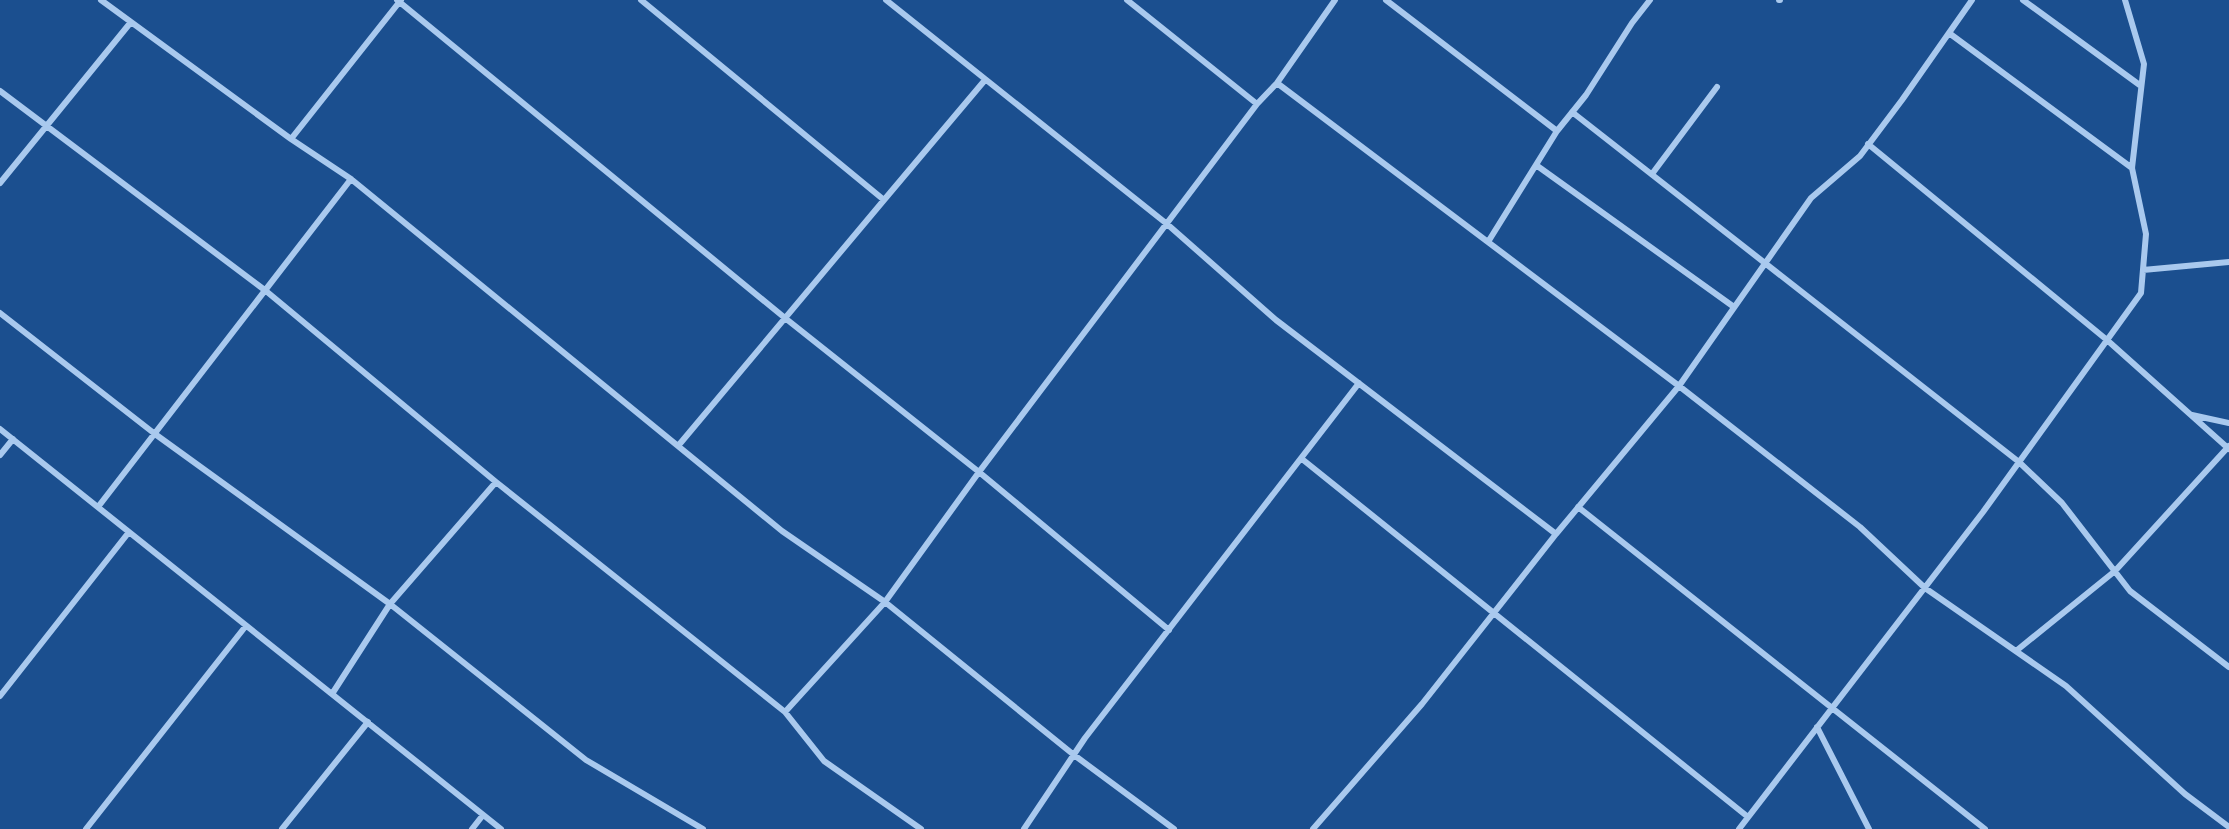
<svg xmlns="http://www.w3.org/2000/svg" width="2229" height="829" viewBox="0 0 2229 829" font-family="Overpass,sans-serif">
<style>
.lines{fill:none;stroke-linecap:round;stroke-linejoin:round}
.street{stroke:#a9c9ee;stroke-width:6}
</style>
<rect width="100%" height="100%" fill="#1b4f8f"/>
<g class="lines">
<!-- street -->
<path class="street" d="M101,0L291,139L351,179L782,531L885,602L1074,755L1174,829
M397,0L785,318L979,472L1169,630
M641,0L884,200L678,446
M886,0L1167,224L1276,320L1556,534
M1127,0L1257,104
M1386,0L1557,131
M1779,0H1780
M2023,0L2141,86
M1949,33L2132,168
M1277,83L1679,386L1860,527L1925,588L2066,686L2185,794L2229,827
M0,91L266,291L496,482L785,712L824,761L921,829
M1572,112L2019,462L2062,503L2130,591L2229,667
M291,139L401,0
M1868,144L2107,340L2229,449
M1536,165L1734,307
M1652,174L1717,87
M0,183L131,22
M884,200L985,80
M1488,242L1557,131L1586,95L1632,23L1650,0
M2143,270L2229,262
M0,313L155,434L390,604L586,760L703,829
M2192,415L2229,423
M0,429L501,829
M0,455L13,439
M1302,459L1748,817
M98,507L351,179
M1578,507L1985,829
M2016,651L2115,571L2229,446
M332,694L390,604L496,482
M0,696L129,532
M785,712L885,602L979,472L1257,104L1277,83L1335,0
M1817,727L1869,829
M86,829L245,627
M282,829L368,722
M472,829L483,815
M1024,829L1085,738L1359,383
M1313,829L1422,704L1556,534L1679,386L1811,198L1860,156L1902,100L1972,0
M1739,829L1983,512L2141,293L2146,234L2132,168L2144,64L2125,0"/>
</g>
</svg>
